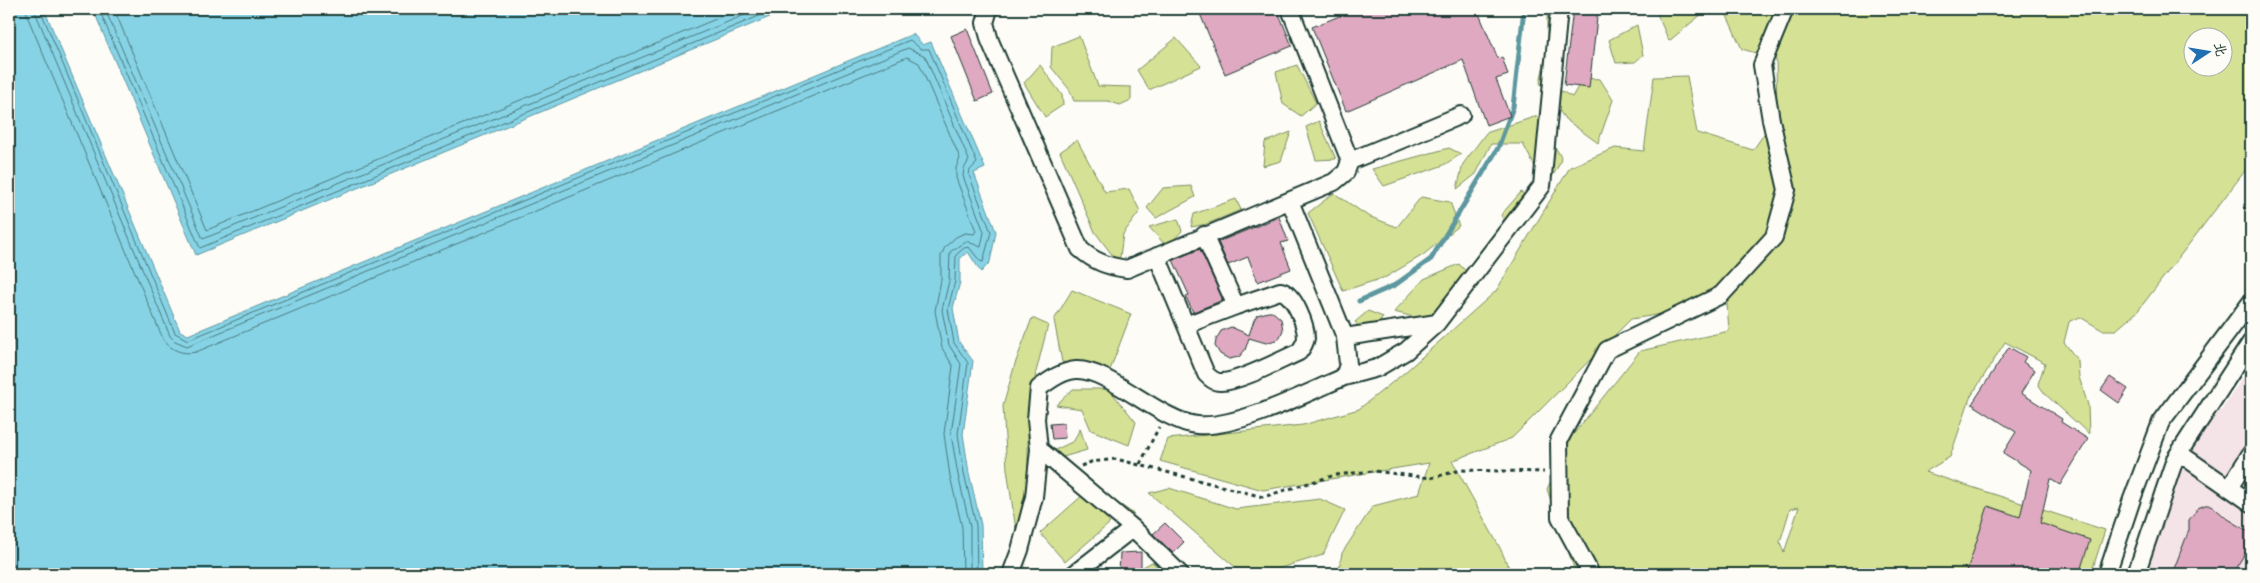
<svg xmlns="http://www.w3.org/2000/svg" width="2260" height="583" viewBox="0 0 2260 583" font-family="'Comic Neue','LXGW WenKai TC',sans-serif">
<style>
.built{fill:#f4e3e7}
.green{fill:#d5e194;stroke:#7a8f64;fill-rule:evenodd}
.water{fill:#87d3e6;stroke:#5d979f}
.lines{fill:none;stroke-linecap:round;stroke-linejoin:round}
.shore{stroke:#49797b;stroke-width:1}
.stream{stroke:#5d979f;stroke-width:5}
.building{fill:#dfa9c1;stroke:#1f3d34}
.minor-casing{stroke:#1f3d34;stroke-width:20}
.path{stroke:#1f3d34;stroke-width:3;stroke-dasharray:4 4;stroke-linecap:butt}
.minor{stroke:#fdfcf7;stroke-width:16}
</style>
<rect width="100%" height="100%" fill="#fdfcf7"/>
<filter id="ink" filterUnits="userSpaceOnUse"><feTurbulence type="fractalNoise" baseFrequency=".02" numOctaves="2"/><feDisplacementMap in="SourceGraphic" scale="10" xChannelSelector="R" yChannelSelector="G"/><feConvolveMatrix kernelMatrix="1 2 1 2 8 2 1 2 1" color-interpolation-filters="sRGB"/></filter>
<g filter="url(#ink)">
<!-- built -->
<path class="built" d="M2251,365V574H2127L2160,470L2203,401L2221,411Z"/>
<!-- green -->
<path class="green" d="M1549,9H1566L1556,88L1572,97L1583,78L1600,79L1613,100L1598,143L1565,119L1540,83L1547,49V17Z
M1655,9H1708L1669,41Z
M1724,9H2251V163L2137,312L2116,330H2102L2080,317L2069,322L2064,342L2078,361L2079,377L2088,405L2089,434L2045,394L2038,384L2045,363L2005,342L1970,398L1950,457L1925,472L2105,530L2091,574H1576L1547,489L1572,436L1640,351L1729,331L1727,304L1631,319L1512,438L1452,461L1500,548L1512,574H1338L1342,553L1373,506L1419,494L1429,463L1263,490L1160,461L1168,439L1303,425L1359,409L1404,373L1496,291L1570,167L1615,148L1644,151L1654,77L1687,76L1697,133L1753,150L1777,115L1776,59L1742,49ZM2192,38H2222V68H2192ZM1799,507L1784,553L1780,542L1790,509Z
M1637,25L1643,55L1635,62L1616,63L1609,40Z
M1079,36L1098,86L1131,87V100L1120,105L1108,101H1074L1069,89L1051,67L1052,47Z
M1176,38L1201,66L1149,90L1137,70Z
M1040,65L1062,95L1063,105L1045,117L1024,83Z
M1297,65L1316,103L1301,116L1283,104L1276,72Z
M1537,116L1561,157L1560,163L1531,215L1535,167L1523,144H1491L1476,174L1457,189L1463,164L1486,133Z
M1319,121L1336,159L1316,160L1306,127Z
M1291,132L1281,161L1263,166L1265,142Z
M1077,140L1105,192L1129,189L1140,211L1123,234L1119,264L1095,232L1060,152Z
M1449,148L1461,154L1444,165L1384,186L1372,169Z
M1191,186L1195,197L1156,218L1147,208L1163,188Z
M1521,192L1527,197L1506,226L1501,215Z
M1334,193L1368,216L1397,227L1421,197L1450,202L1459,226L1423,255L1386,277L1343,291L1308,213Z
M1236,199L1241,210L1207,224L1191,227L1194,214Z
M1178,219L1182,231L1167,247L1149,227Z
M1459,264L1479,285L1451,316L1418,318L1394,312L1424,279Z
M1072,290L1131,314L1110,370L1062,362L1054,320Z
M1368,311L1383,317L1370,339L1355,322Z
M1032,318L1048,325L1036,372L1028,439V493L1016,530L1007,469L1003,406L1015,364Z
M1073,389H1109L1136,422L1129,445L1091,430L1082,409L1056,405Z
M1080,428L1087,450L1063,457L1055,450L1074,441Z
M1169,488L1236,509L1320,499L1345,510L1323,555L1277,569L1242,573L1149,493Z
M1103,493L1134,514L1107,520L1110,523L1065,562L1040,533L1084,494Z
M1152,562L1165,574H1130Z"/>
<!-- water -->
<path class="water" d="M9,9H44L180,331L188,335L913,34L923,45L931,42L985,168L974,173L996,232L990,262L981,272L968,252L960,258V282L953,308L959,342L973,361L963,434L969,473L981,525L982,574H9Z
M93,9H789L196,255Z"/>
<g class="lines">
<!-- shore -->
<path class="shore" d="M26,9L28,18L163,339C170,350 183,355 196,352L907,57L919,63L960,158L956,168V178L976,231L974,234L965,233L956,237L945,247L941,256V280L935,311L942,348L953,366L944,434L950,476L962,527L963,574
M34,9L170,336L175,341L187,346L908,48L925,56L969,160L964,169L963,176L984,232L981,247L966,241L950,252L949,281L942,310L949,345L961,364L951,434L958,475L970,526V574
M40,9L175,333L188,340L910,40L921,49H929L977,163L970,170L969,175L991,232L983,262L980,261L969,247L964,248L956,255L955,281L948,309L954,343L968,363L958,434L964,473L976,525L977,574
M99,9L200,248L776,9
M105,9L203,239L759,9
M114,9L207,230L740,9"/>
<!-- stream -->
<path class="stream" d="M1359,301L1395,285L1431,259L1498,148L1513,107L1524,9"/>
</g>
<!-- building -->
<path class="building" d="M1198,9H1277L1292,46L1225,74Z
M1357,9H1477L1498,59L1502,57L1508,75L1496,79L1510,116L1486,125L1463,60L1346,111L1312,27Z
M1573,9H1598L1589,88L1564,85Z
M967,29L993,94L977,101L951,36Z
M1279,217L1288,241L1281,243L1291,269L1258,282L1248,257L1228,265L1218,242Z
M1200,249L1223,300L1193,312L1186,297L1189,295L1173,260Z
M1268,312H1273L1281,319L1283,330L1279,339L1266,343L1249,338L1245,350L1239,357L1229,359L1220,354L1215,346L1216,340L1221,331L1231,327L1249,335L1254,320L1257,315Z
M2009,347L2026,357L2023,362L2035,370L2021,393L2062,419L2061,422L2088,439L2060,485L2050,479L2040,523L2090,540L2079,574H1966L1988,506L2020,517L2031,470L2003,453L2016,432L1972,404Z
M2110,377L2128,389L2119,403L2101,390Z
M1064,423L1065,438L1052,439L1050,424Z
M2205,505H2211L2225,517L2251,533V544L2232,574H2172L2189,530V520L2198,508Z
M1165,523L1184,542L1173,553L1153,534Z
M1141,552V574H1119L1120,553Z"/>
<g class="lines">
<defs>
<path id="minor" d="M989,9L985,23L990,41L1080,249C1095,262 1107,266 1127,269L1334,182L1346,172L1350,161L1290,9
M1350,161L1461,115
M1290,201L1345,337
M1157,256L1206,374C1210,378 1214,382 1220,382C1237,383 1281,360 1299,352C1302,348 1305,344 1306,338C1306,325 1294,293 1280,291L1236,306L1204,235
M1186,325L1236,306
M1344,377L1377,368L1406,351L1437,323
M1039,449L1133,528L1074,574
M2179,453L2251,503
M2229,488L2251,453
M1133,528L1180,574
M1011,574L1020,550L1034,497L1039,449L1036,419L1039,388C1050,380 1062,371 1076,370C1108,368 1160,421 1197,425C1236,429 1307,393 1344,377L1348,364L1345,337L1437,323L1542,186L1559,9
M1591,574L1560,517L1559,440L1607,350L1721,295L1774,237L1787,190L1771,120L1762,65L1785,9
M2107,574L2132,499L2161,422L2251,302
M2136,574L2175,459L2251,342"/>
</defs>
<!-- minor casing -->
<use href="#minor" class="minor-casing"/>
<!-- path -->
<path class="path" d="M1140,464L1159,427
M1081,466L1091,462L1116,459L1263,497L1335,475L1373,471L1431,478L1461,470L1544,472"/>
<!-- minor -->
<use href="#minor" class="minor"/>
</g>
</g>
<!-- margin -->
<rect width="2260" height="583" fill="none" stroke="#fdfcf7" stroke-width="30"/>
<rect x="15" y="15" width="2230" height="553" fill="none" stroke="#1f3d34" stroke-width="2" filter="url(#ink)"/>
<!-- north arrow -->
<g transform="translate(2208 52) rotate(78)"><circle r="24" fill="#fdfcf7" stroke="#a4b0a9"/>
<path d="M0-4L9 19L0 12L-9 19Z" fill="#1f6fb2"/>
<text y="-8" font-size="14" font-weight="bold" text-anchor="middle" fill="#1f3d34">北</text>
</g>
</svg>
